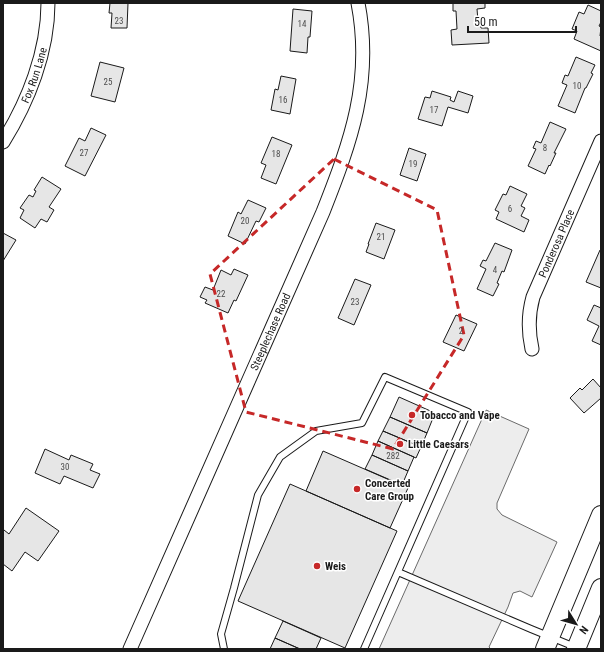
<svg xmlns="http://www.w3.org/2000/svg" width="604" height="652" viewBox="0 0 604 652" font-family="'Roboto Condensed',sans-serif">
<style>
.parking{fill:#ededed;stroke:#6a6a6a}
.building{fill:#e6e6e6;stroke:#1a1a1a}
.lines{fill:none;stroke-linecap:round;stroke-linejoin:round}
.service-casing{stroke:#1a1a1a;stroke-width:8}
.minor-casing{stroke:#1a1a1a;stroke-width:15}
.secondary-casing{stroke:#1a1a1a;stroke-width:20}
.service{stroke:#fff;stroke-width:6}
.minor{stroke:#fff;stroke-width:13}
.secondary{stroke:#fff;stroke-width:18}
.marked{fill:none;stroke:#c62828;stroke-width:3;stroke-dasharray:8 5;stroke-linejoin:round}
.poi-dot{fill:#c62828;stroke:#fff;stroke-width:1.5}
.labels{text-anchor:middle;stroke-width:3;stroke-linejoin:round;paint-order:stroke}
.number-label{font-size:9px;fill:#4d4d4d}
.street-label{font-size:11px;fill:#1a1a1a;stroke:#fff}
.poi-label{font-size:11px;font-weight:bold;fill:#1a1a1a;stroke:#fff;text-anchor:start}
</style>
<rect width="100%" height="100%" fill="#fff"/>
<!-- parking -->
<path class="parking" d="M486,410L529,429L497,503V509L502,515L557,542L532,597L520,591L513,593L508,607L489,647L491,649H379Z"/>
<!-- building -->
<path class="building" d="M110,3H128L127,28H111L112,13H109Z
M453,3H485V8L477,9L478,21H480L481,28H488L489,43L452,45L451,30L457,29L456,11H453Z
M588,5L601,11V22L599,26L601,27L600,36H601V51L574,39L577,31L572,29L579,12L584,14Z
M293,9L312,11L310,37H308L307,53L290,51Z
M576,57L595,65L591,73L593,74L586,88H585L575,113L558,106L567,85L562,83L565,75L568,76Z
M100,62L124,68L115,102L91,96Z
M281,76L296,79L290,114L271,110L275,89L278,90Z
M432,91L451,97L450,100L454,102L458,91L473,96L468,113L448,107L442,126L418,119L425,97L430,98Z
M550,122L566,129L554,153H556L550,166L549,165L545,174L528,166L536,149L533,148L536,141L541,143Z
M91,128L106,135L85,176L65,166L79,138L85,141Z
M272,137L292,145L276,184L261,178L266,165L261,163Z
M409,148L426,154L417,181L400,175Z
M42,177L61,189L49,207L54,210L47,222L41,219L35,228L20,218L24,210L20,208L29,195L33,197L36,191L34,190Z
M510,186L527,194L521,206L525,208L521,216L529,220L524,232L496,219L499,212L495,210L503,194L506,195Z
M248,200L266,208L259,222L256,221L245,244L228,236L238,212L241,214Z
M376,223L395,230L384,259L366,252L369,244H368Z
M3,233L16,240L3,261Z
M495,243L512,250L504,272L502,271L497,283L499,284L493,296L477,289L486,269L480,266L483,260L486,261Z
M600,250H601V288L586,282Z
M234,269L248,275L236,301L234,300L228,313L205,303L207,300L200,297L205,287L213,290L221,270L231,275Z
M355,279L371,285L354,325L338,318Z
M594,305L601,308V345L592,341L599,326L587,320Z
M456,315L477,324L464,351L443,342Z
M593,379L601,388V398L584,413L570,398L580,388L582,390Z
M399,397L435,413L427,433L390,417Z
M390,417L427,433L421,447L383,431Z
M383,431L421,447L416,458L378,441Z
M378,441L414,457L408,471L372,455Z
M45,449L69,460L71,455L93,464L90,470L100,474L93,488L64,476L60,484L35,473Z
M323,451L408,488L390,528L306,491Z
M372,455L408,471L402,485L365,469Z
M290,484L397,531L345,648L238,601Z
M26,508L59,531L38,561L25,552L12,571L3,564V531L4,530L9,534Z
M283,621L321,638L316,649H300L275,638Z
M275,638L300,649H270Z"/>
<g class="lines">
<defs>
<path id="service" d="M398,572L531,629L575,647
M224,649L221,634L234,588L258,495L280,457L316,431L362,423L385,377L468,412L364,649"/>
<g id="minor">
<path id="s1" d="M3,142C28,102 48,52 48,3"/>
<path id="s2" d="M532,349C528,331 528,315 533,297L601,141"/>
<path id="s3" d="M130,649L323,212C351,141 373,81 358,3"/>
</g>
<path id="secondary" d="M545,649L601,515
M576,649L601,588"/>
</defs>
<!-- service casing -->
<use href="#service" class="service-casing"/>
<!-- minor casing -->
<use href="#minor" class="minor-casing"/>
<!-- secondary casing -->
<use href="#secondary" class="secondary-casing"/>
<!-- service -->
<use href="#service" class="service"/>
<!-- minor -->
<use href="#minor" class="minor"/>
<!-- secondary -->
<use href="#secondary" class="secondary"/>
</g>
<!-- marked area -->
<path class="marked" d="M334,159L437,210L464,335L393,449L246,412L210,274Z"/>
<!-- markers -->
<g class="poi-dot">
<circle cx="412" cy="415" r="4"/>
<circle cx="400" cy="444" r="4"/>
<circle cx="357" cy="489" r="4"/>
<circle cx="317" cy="566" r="4"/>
</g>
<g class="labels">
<!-- number labels -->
<g class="number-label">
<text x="119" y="24">23</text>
<text x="302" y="27">14</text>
<text x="108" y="85">25</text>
<text x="577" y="89">10</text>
<text x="283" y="103">16</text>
<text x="434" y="113">17</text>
<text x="545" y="151">8</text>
<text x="84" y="156">27</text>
<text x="276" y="157">18</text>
<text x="413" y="167">19</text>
<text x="510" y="212">6</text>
<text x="245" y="224">20</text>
<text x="381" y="240">21</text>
<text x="495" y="273">4</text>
<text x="221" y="297">22</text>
<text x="355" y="305">23</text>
<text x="461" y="334">2</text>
<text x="393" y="459">282</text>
<text x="65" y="470">30</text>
</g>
<!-- street labels -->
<g class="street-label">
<text dy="4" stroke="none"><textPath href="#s1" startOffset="74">Fox Run Lane</textPath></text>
<text dy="4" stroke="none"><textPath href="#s2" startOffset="111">Ponderosa Place</textPath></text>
<text dy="4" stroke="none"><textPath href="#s3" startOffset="347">Steeplechase Road</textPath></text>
</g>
<!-- poi labels -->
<g class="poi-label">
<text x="420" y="419">Tobacco and Vape</text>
<text x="408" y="448">Little Caesars</text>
<text x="365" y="487">Concerted<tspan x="365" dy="13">Care Group</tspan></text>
<text x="325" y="570">Weis</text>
</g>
</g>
<!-- border -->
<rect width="604" height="652" fill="none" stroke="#1a1a1a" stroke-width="8"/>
<!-- north arrow -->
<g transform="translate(576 624) rotate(127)" stroke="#ffffff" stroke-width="3" paint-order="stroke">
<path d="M0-3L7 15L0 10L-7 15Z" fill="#1a1a1a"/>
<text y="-6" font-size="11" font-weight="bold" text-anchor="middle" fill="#1a1a1a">N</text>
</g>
<!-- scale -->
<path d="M468 26v6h108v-6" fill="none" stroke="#1a1a1a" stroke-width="2"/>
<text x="474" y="26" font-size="12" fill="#1a1a1a" stroke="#ffffff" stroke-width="3" paint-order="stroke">50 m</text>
</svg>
